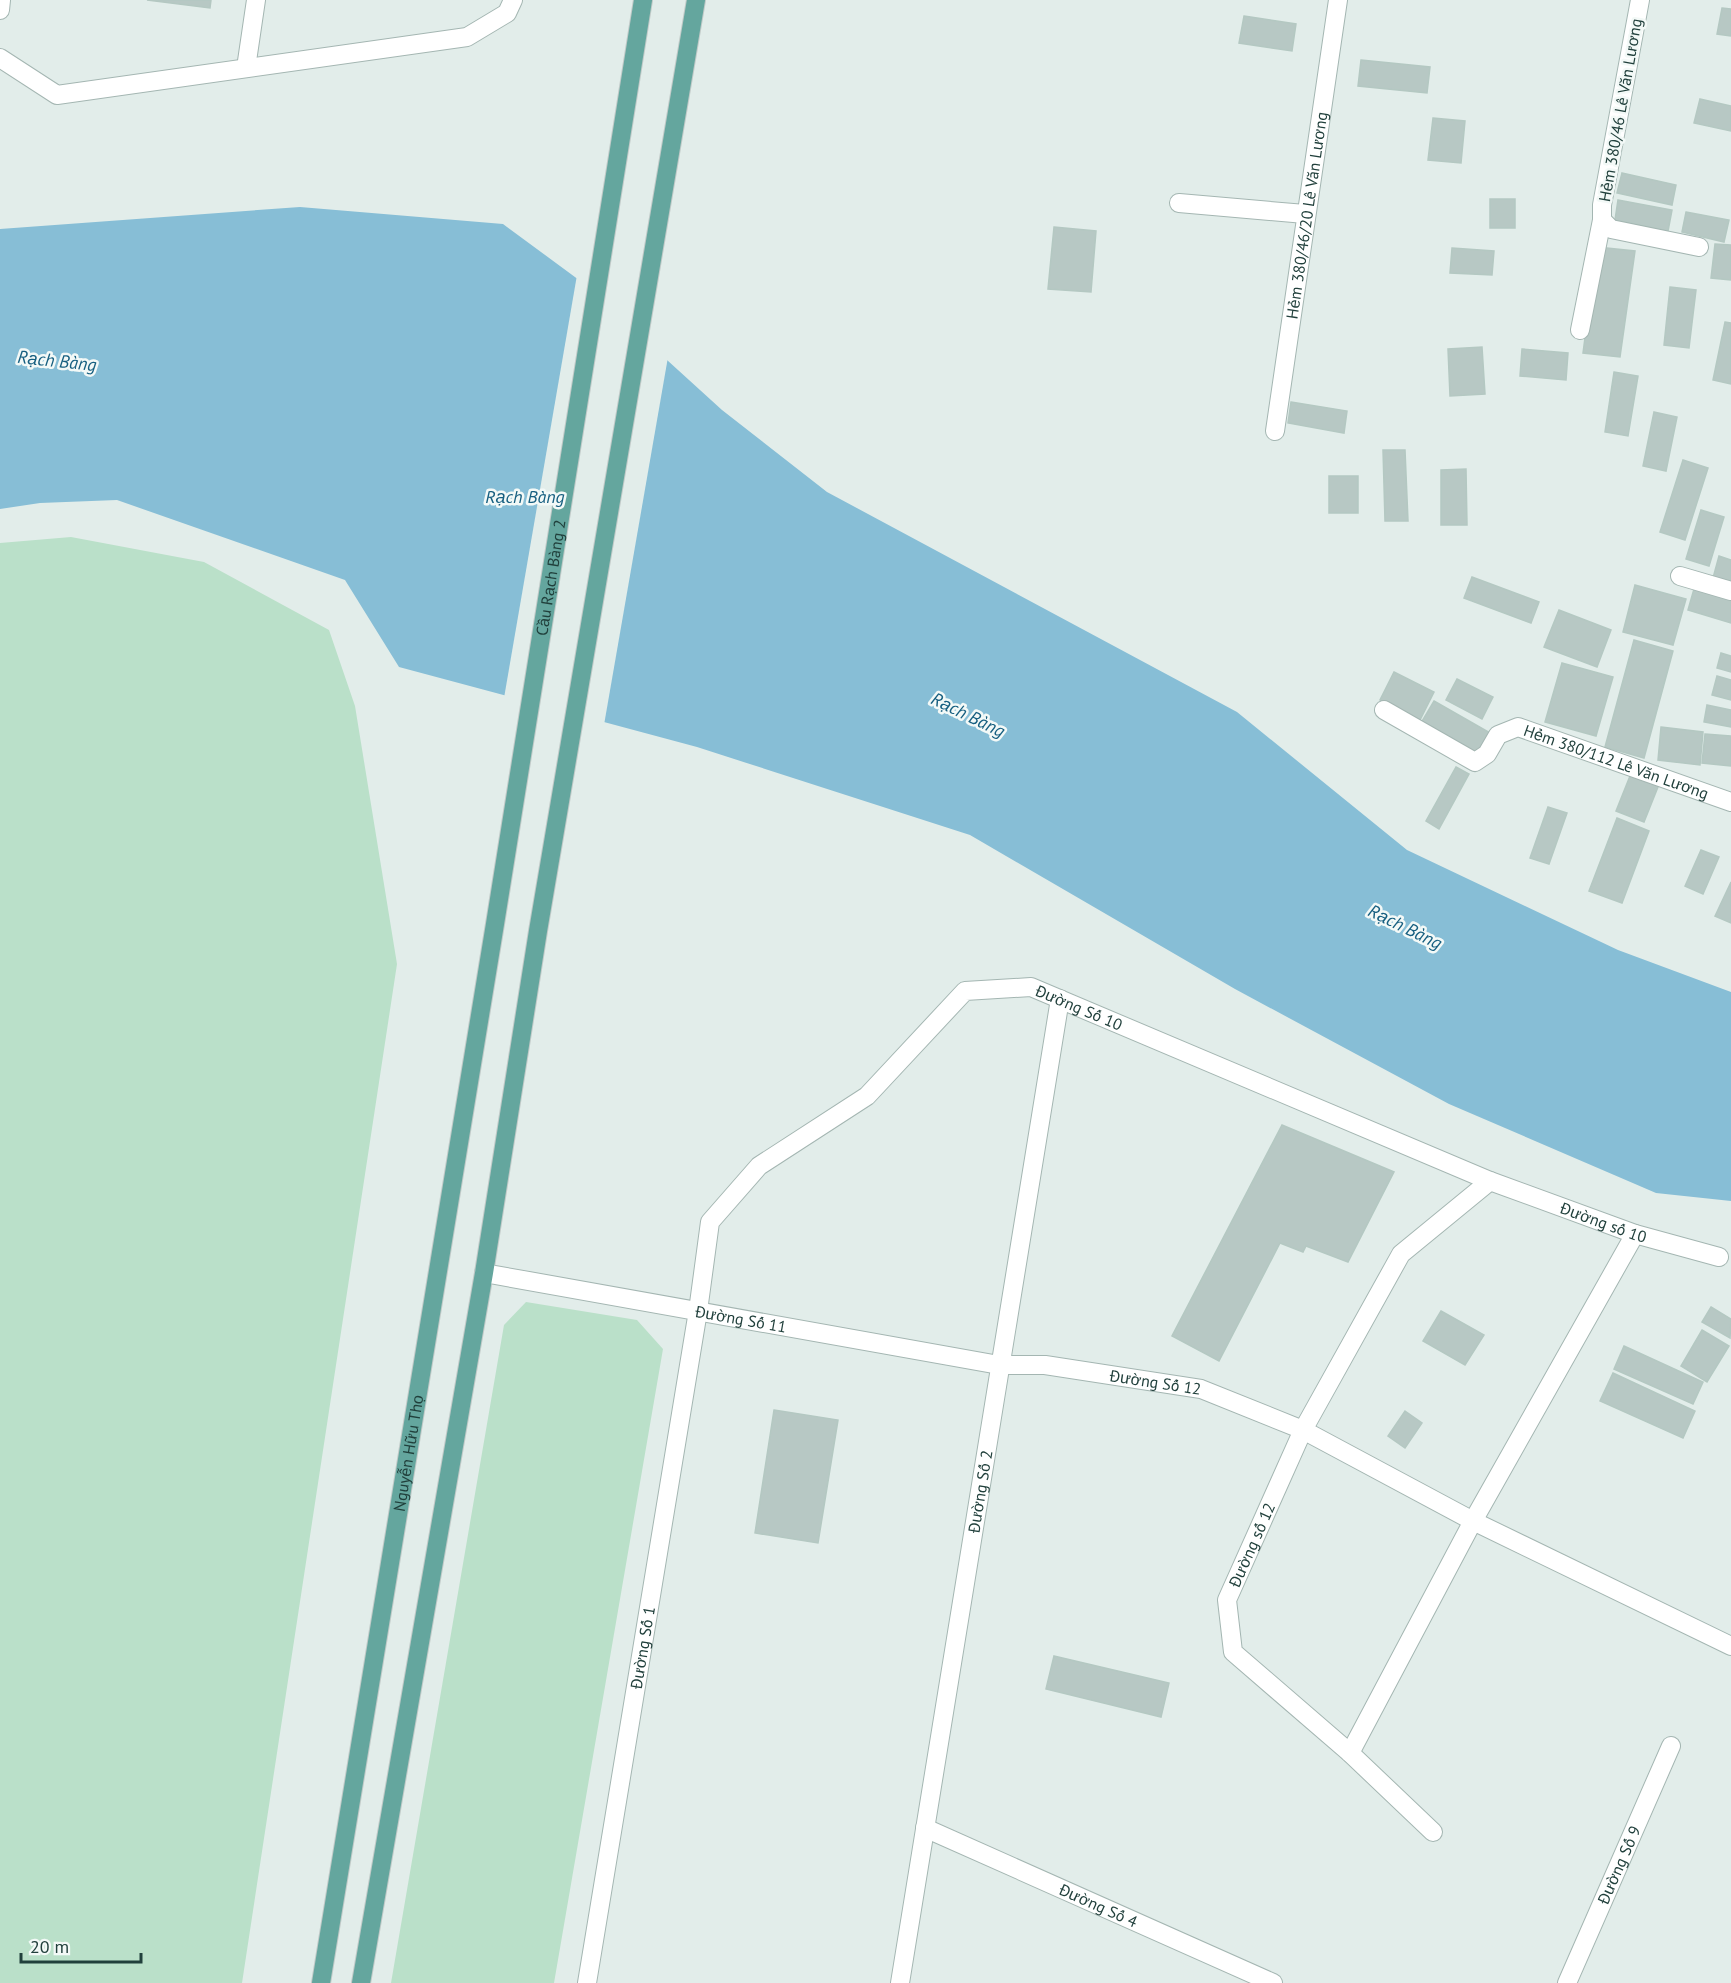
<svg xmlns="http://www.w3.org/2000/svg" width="1731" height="1983" viewBox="0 0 1731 1983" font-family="'PT Sans',sans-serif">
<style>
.green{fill:#bae0c9}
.water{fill:#87bed6}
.pier{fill:#e2edea}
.building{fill:#b7c8c4;stroke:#b4c8c2;stroke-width:1.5}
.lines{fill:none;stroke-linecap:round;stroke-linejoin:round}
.lane-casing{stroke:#a4b6b2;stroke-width:20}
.street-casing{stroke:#a4b6b2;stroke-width:20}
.primary-casing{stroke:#c1cac8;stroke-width:20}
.lane{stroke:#fff;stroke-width:18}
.street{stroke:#fff;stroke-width:18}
.primary{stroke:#64a69e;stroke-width:18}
.labels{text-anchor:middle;stroke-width:5;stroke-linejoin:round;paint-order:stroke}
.street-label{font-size:16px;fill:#21403c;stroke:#f3f9f7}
.water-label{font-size:18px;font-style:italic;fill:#165f80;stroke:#f3f9f7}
</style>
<rect width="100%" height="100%" fill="#e2edea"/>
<!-- green -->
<path class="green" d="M71,537L204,562L329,630L355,706L397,964L242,1983H0V543Z
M526,1302L637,1320L663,1349L554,1983H391L504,1325Z"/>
<!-- water -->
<path class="water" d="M300,207L503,224L579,280L722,410L827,492L1237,712L1407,850L1618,950L1731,992V1201L1656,1193L1449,1104L1235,989L970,835L697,747L399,667L345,580L117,500L40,503L0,509V229Z"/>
<!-- pier -->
<path class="pier" d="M577,275L668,357L604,725L504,698Z"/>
<!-- building -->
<path class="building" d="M147,0H211L210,8Z
M1722,8L1731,9V36L1717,34Z
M1244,16L1296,24L1292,51L1239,43Z
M1361,60L1430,67L1427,93L1358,86Z
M1700,99L1731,106V131L1694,123Z
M1433,118L1465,121L1461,163L1428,160Z
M1622,173L1676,185L1672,205L1617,193Z
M1490,199H1515V228H1490Z
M1618,200L1672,210L1668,231L1615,220Z
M1686,212L1729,220L1724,242L1682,232Z
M1054,227L1096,231L1091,292L1048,289Z
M1715,244L1731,245V280L1711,278Z
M1597,247L1635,251L1620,357L1583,353Z
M1452,248L1494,251L1492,275L1450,273Z
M1670,287L1696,290L1689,348L1664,345Z
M1725,322L1731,323V384L1713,380Z
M1482,347L1485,394L1450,396L1448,349Z
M1522,349L1568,353L1566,380L1520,376Z
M1614,372L1638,376L1628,436L1605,432Z
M1291,402L1347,411L1344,433L1288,423Z
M1654,412L1677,417L1666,471L1643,466Z
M1383,450H1405L1408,521H1385Z
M1683,460L1708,468L1685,540L1660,532Z
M1466,469L1467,525H1441V470Z
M1329,476H1358V513H1329Z
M1701,510L1724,517L1709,566L1686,559Z
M1719,556L1731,560V584L1713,578Z
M1472,577L1539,602L1531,623L1464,598Z
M1635,585L1686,599L1673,645L1623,632Z
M1694,589L1731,600V623L1688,610Z
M1559,610L1611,630L1597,667L1544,647Z
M1634,640L1673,651L1644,758L1605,747Z
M1721,653L1731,656V672L1717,668Z
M1562,663L1613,677L1596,736L1545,722Z
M1394,672L1434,692L1420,720L1380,700Z
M1717,676L1731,680V700L1712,695Z
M1457,679L1493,697L1482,719L1446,700Z
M1434,701L1492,734L1479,757L1421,723Z
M1707,705L1731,710V727L1704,722Z
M1661,727L1703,732L1700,765L1658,760Z
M1705,734L1731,736V766L1702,763Z
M1456,767L1469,774L1439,829L1426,821Z
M1632,771L1660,782L1644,822L1616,811Z
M1548,807L1567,813L1549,864L1530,858Z
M1617,818L1649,831L1622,903L1589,891Z
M1701,850L1719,857L1703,894L1685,886Z
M1731,882V923L1715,916Z
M1282,1125L1394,1172L1348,1262L1306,1246L1303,1252L1280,1243L1219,1361L1172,1336Z
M1711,1307L1731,1319L1730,1338L1702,1322Z
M1441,1311L1484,1335L1465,1365L1423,1341Z
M1702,1330L1729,1346L1707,1382L1681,1366Z
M1624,1346L1703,1382L1693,1404L1614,1369Z
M1613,1373L1695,1411L1683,1438L1600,1401Z
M774,1410L838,1420L818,1543L755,1533Z
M1405,1411L1422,1423L1405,1448L1388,1436Z
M1054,1656L1169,1683L1161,1717L1046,1689Z"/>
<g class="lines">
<defs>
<g id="lane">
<path d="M1640,0L1602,205V220L1611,229L1699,247"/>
<path d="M0,10L1,0"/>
<path d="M0,58L57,95L467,37L507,13L513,0"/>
<path d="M246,68L256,0"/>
<path d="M1179,203L1305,214"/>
<path d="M1580,330L1602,220"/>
<path d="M1680,576L1731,591"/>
<path id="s1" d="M1384,710L1475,762L1487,754L1498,735L1518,727L1731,802"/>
</g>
<g id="street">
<path id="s2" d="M1275,431L1338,0"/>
<path id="s3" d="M484,1273L999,1365H1045L1201,1389L1303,1430L1473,1521L1731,1646"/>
<path d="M1350,1753L1473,1521L1635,1234"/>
<path id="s4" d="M925,1828L1273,1983"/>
<path id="s5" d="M1433,1832L1350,1753L1233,1652L1227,1600L1303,1430L1401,1254L1490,1181"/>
<path id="s6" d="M587,1983L698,1311L710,1222L759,1166L867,1096L965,991L1031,987L1490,1181L1635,1234L1719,1257"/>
<path id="s7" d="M900,1983L1060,999"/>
<path id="s8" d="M1567,1983L1671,1746"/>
</g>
<g id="primary">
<path id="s9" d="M321,1983L495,924L643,0"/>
<path d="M361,1983L484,1273L538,931L696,0"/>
</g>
</defs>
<!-- lane casing -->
<use href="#lane" class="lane-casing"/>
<!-- street casing -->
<use href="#street" class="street-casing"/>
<!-- primary casing -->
<use href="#primary" class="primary-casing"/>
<!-- lane -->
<use href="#lane" class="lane"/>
<!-- street -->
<use href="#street" class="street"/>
<!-- primary -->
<use href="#primary" class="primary"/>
</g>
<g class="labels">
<!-- street labels -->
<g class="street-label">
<text transform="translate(1620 110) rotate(-80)" y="6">Hẻm 380/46 Lê Văn Lương</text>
<text dy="6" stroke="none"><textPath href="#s2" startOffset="218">Hẻm 380/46/20 Lê Văn Lương</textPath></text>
<text dy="6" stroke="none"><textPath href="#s9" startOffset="1424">Cầu Rạch Bàng 2</textPath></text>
<text dy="6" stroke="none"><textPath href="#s1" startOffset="267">Hẻm 380/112 Lê Văn Lương</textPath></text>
<text dy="6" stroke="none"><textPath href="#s6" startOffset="1236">Đường Số 10</textPath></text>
<text dy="6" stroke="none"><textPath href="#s6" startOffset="1803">Đường số 10</textPath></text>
<text dy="6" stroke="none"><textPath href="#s3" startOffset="261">Đường Số 11</textPath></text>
<text dy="6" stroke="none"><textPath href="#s3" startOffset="681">Đường Số 12</textPath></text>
<text dy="6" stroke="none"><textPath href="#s9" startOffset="537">Nguyễn Hữu Thọ</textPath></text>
<text dy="6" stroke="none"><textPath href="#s7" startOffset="498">Đường Số 2</textPath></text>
<text dy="6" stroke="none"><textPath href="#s5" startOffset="382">Đường số 12</textPath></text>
<text dy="6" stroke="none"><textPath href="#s6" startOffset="340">Đường Số 1</textPath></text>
<text dy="6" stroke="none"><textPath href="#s8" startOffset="129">Đường Số 9</textPath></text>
<text dy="6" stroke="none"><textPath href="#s4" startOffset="190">Đường Số 4</textPath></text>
</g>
<!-- water labels -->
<g class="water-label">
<text transform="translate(57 361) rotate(6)" y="6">Rạch Bàng</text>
<text x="525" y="503">Rạch Bàng</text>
<text transform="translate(968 715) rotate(26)" y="6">Rạch Bàng</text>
<text transform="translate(1405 927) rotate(26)" y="6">Rạch Bàng</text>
</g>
</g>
<!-- scale -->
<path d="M21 1953v9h120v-9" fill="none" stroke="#21403c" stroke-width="3"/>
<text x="30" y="1953" font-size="18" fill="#21403c" stroke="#f3f9f7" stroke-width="4.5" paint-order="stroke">20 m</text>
</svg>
